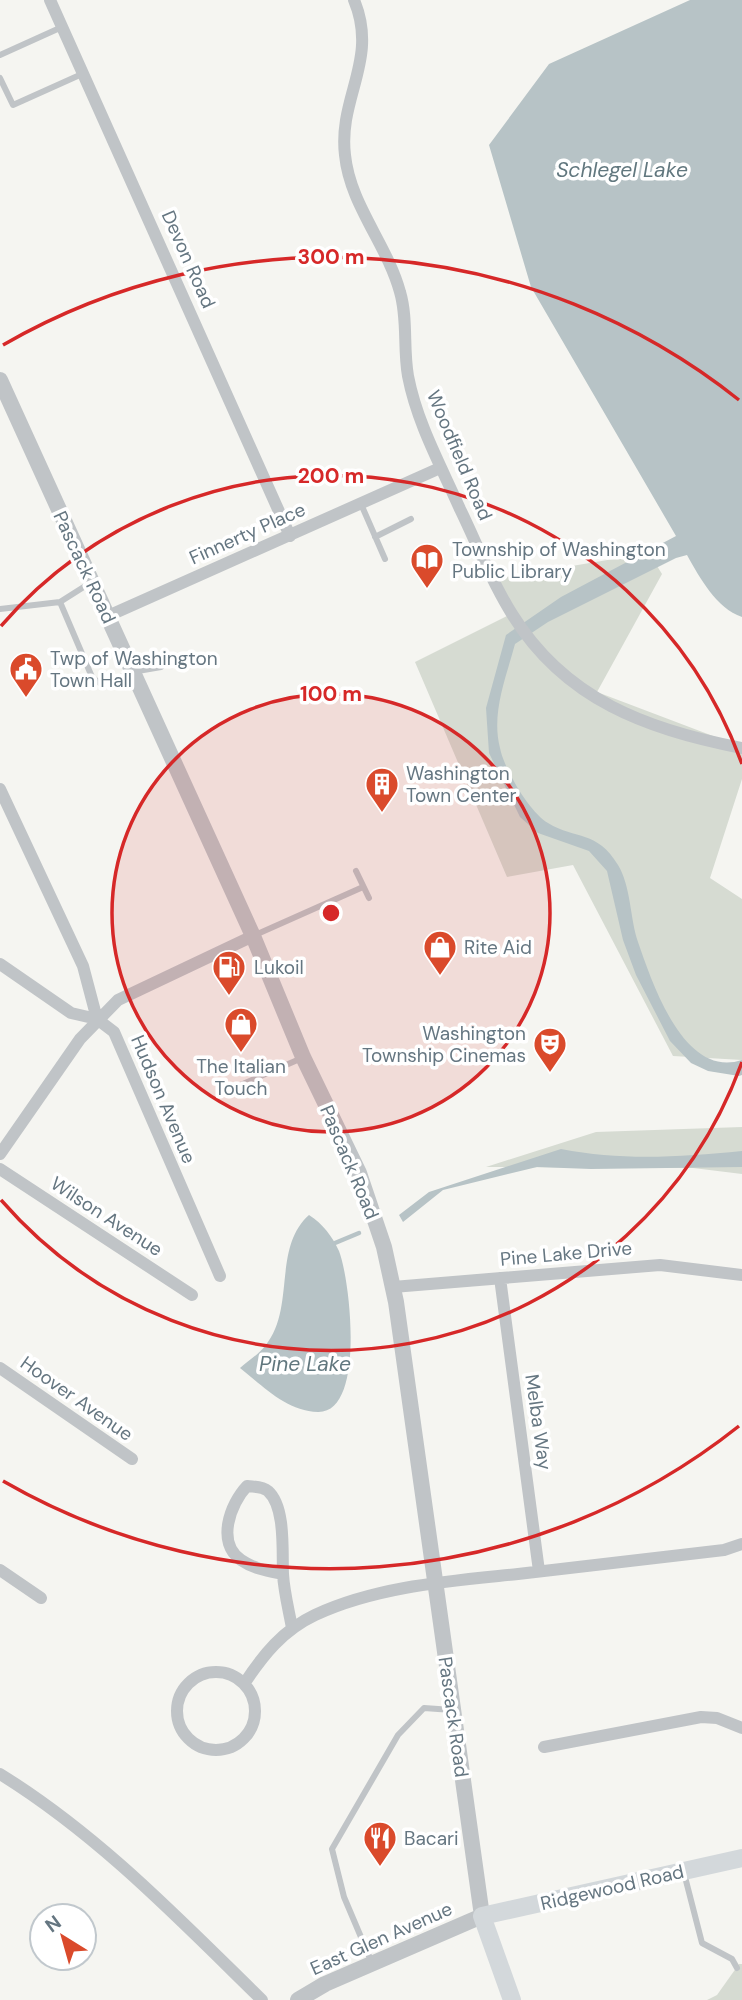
<svg xmlns="http://www.w3.org/2000/svg" width="742" height="2000" viewBox="0 0 742 2000" font-family="'DM Sans',sans-serif">
<style>
.green{fill:#d6dbd2}
.water{fill:#b7c3c6}
.lines{fill:none;stroke-linecap:round;stroke-linejoin:round}
.stream{stroke:#b7c3c6;stroke-width:4.5}
.service{stroke:#c0c4c7;stroke-width:6}
.minor{stroke:#c0c4c7;stroke-width:12}
.tertiary{stroke:#c0c4c7;stroke-width:16}
.secondary{stroke:#d3d8db;stroke-width:18}
.ring{fill:none;stroke:#d62828;stroke-width:3.5}
.labels{text-anchor:middle;stroke-width:7;stroke-linejoin:round;paint-order:stroke}
.street-label{font-size:19px;fill:#657681;stroke:#fff}
.poi-label{font-size:19px;fill:#657681;stroke:#fff;text-anchor:start}
.water-label{font-size:21px;font-style:italic;fill:#61777e;stroke:#fff}
.centre{fill:#d62828;stroke:#fff;stroke-width:3.5}
.ring-label{font-size:21px;text-anchor:middle;font-weight:bold;fill:#d62828;stroke:#fff;stroke-width:7;stroke-linejoin:round;paint-order:stroke}
</style>
<rect width="100%" height="100%" fill="#f5f5f1"/>
<!-- green -->
<path class="green" d="M649,553L662,574L597,692L742,747V779L710,878L742,899V1060L673,1056L573,865L507,877L415,662L511,614L494,579Z
M742,1127V1174L693,1168L486,1167L596,1132Z
M739,1964H742V2000H707L717,1995Z"/>
<!-- water -->
<path class="water" d="M690,0H742V617C716,608 700,578 687,555L676,558L548,622L515,644C506,678 491,713 500,748C504,769 530,813 548,823C576,840 597,830 618,865C631,886 630,919 638,942C653,985 684,1079 742,1060V1075L739,1076L708,1071L691,1063L670,1041L636,975L623,940L607,871L589,851L538,833L520,817L489,753L486,708L506,635L561,597L676,536L531,287L489,145L549,64Z
M561,1149C622,1161 680,1157 742,1151V1167L591,1169L537,1167L443,1190L403,1222L399,1215L429,1192Z
M309,1215C323,1224 332,1236 339,1251C350,1279 366,1413 318,1412C286,1411 263,1386 240,1368C248,1361 259,1354 265,1346C296,1309 272,1248 309,1215Z"/>
<g class="lines">
<!-- stream -->
<path class="stream" d="M335,1243L359,1233"/>
<!-- service -->
<path class="service" d="M0,55L62,27
M0,78L13,105L82,74
M361,504L385,559
M375,537L411,519
M90,583L60,602L92,677L102,685L132,672L161,667L172,657
M0,609L60,602
M356,871L369,898
M255,935L363,887
M236,1087L302,1058
M684,1873L702,1943L732,1959L737,1968
M372,1963L344,1897L332,1849L398,1735L424,1708L452,1710"/>
<!-- minor -->
<path class="minor" d="M50,0L290,536
M354,0C379,60 338,97 345,155C350,205 387,244 400,292C408,319 403,348 408,376C417,423 441,466 460,509C477,544 491,581 512,614C565,700 648,730 742,748
M108,616L440,468
M0,789L83,966L97,1019L114,1032L220,1276
M0,964L71,1013L97,1019
M0,1154L80,1039L118,1000L253,936
M0,1169L192,1295
M500,1278L539,1571
M393,1287L660,1265L742,1275
M0,1368L132,1459
M0,1570L41,1598
M283,1574C268,1571 254,1569 241,1560C216,1543 230,1504 247,1486C254,1487 262,1486 268,1491C286,1507 282,1553 283,1574C284,1592 289,1611 292,1628
M177 1711a39 39 0 1 1 78 0a39 39 0 1 1-78 0Z
M244,1684C263,1655 283,1630 315,1615C377,1586 451,1581 518,1574C587,1566 655,1558 724,1550L742,1544
M544,1747L701,1717L717,1718L742,1728
M0,1774C100,1836 179,1919 262,2000"/>
<!-- tertiary -->
<path class="tertiary" d="M0,380L253,936L303,1057L359,1173L384,1247L396,1302L482,1916L325,1984L298,2000"/>
<!-- secondary -->
<path class="secondary" d="M512,2000L482,1916L742,1858"/>
</g>
<!-- distance rings -->
<circle cx="331" cy="913" r="219" fill="#d62828" fill-opacity=".12"/>
<g class="ring">
<circle cx="331" cy="913" r="219"/>
<path d="M742 1062A437 437 0 0 1 1 1200M1 626A437 437 0 0 1 742 764"/>
<path d="M739 1426A656 656 0 0 1 3 1481M3 345A656 656 0 0 1 739 400"/>
</g>
<!-- icons -->
<defs>
<symbol id="library-pin" viewBox="-11 -11 22 30"><path d="M0 17L-7.5 6A9.5 9.5 0 1 1 7.5 6Z" fill="#da4a2b" stroke="#fff"/><path d="M-6-4Q-3-5.5-.7-3.5V5Q-3 3-6 4ZM6-4Q3-5.5 .7-3.5V5Q3 3 6 4Z" fill="#fff"/></symbol>
<symbol id="civic-pin" viewBox="-11 -11 22 30"><path d="M0 17L-7.5 6A9.5 9.5 0 1 1 7.5 6Z" fill="#da4a2b" stroke="#fff"/><path d="M-.6-6.5H3V-4.5H.6V-3L4-1V1h2V6H-6V1h2V-1L-.6-3ZM-1.2 2.5V6h2.4V2.5Z" fill="#fff"/></symbol>
<symbol id="building-pin" viewBox="-11 -11 22 30"><path d="M0 17L-7.5 6A9.5 9.5 0 1 1 7.5 6Z" fill="#da4a2b" stroke="#fff"/><path d="M-4-6H4V6H1V3H-1V6H-4ZM-2.5-4.3h1.7v1.8h-1.7ZM.8-4.3h1.7v1.8H.8ZM-2.5-1h1.7V.8h-1.7ZM.8-1h1.7V.8H.8Z" fill="#fff"/></symbol>
<symbol id="shop-pin" viewBox="-11 -11 22 30"><path d="M0 17L-7.5 6A9.5 9.5 0 1 1 7.5 6Z" fill="#da4a2b" stroke="#fff"/><path d="M-5-2.5h2.3a2.7 3.5 0 0 1 5.4 0H5L5.5 6h-11ZM-1.5-2.5h3a1.5 2.3 0 0 0-3 0Z" fill="#fff"/></symbol>
<symbol id="fuel-pin" viewBox="-11 -11 22 30"><path d="M0 17L-7.5 6A9.5 9.5 0 1 1 7.5 6Z" fill="#da4a2b" stroke="#fff"/><path d="M-5.5-6h7V0h2V4h1.3V-2.5L3-4.5l.8-.8L6-3V5H2.5V1h-1V6h-7ZM-4.2-4.7v3.2H.2V-4.7Z" fill="#fff"/></symbol>
<symbol id="theatre-pin" viewBox="-11 -11 22 30"><path d="M0 17L-7.5 6A9.5 9.5 0 1 1 7.5 6Z" fill="#da4a2b" stroke="#fff"/><path d="M-5-5.5Q0-4 5-5.5V0Q5 5 0 6Q-5 5-5 0ZM-3.3-2.5H-1v1.5H-3.3ZM1-2.5H3.3v1.5H1ZM-2.8 1Q0 5.5 2.8 1Z" fill="#fff"/></symbol>
<symbol id="restaurant-pin" viewBox="-11 -11 22 30"><path d="M0 17L-7.5 6A9.5 9.5 0 1 1 7.5 6Z" fill="#da4a2b" stroke="#fff"/><path d="M-5-6h1v4h1v-4h1v4h1v-4h1v5L-1.5 .5V6h-2V.5L-5-1ZM5-6V6H3V1.5H1.5Q1.5-4 5-6Z" fill="#fff"/></symbol>
</defs>
<g fill-rule="evenodd">
<use href="#library-pin" x="408" y="541" width="38" height="52"/>
<use href="#civic-pin" x="7" y="650" width="38" height="52"/>
<use href="#building-pin" x="363" y="765" width="38" height="52"/>
<use href="#shop-pin" x="421" y="928" width="38" height="52"/>
<use href="#fuel-pin" x="210" y="948" width="38" height="52"/>
<use href="#shop-pin" x="222" y="1005" width="38" height="52"/>
<use href="#theatre-pin" x="531" y="1025" width="38" height="52"/>
<use href="#restaurant-pin" x="361" y="1819" width="38" height="52"/>
</g>
<g class="labels">
<!-- street labels -->
<g class="street-label">
<text transform="translate(189 259) rotate(66)" y="7">Devon Road</text>
<text transform="translate(460 455) rotate(67)" y="7">Woodfield Road</text>
<text transform="translate(247 533) rotate(-24)" y="7">Finnerty Place</text>
<text transform="translate(85 567) rotate(65)" y="7">Pascack Road</text>
<text transform="translate(164 1099) rotate(67)" y="7">Hudson Avenue</text>
<text transform="translate(350 1162) rotate(67)" y="7">Pascack Road</text>
<text transform="translate(107 1216) rotate(33)" y="7">Wilson Avenue</text>
<text transform="translate(566 1253) rotate(-5)" y="7">Pine Lake Drive</text>
<text transform="translate(77 1398) rotate(35)" y="7">Hoover Avenue</text>
<text transform="translate(539 1422) rotate(82)" y="7">Melba Way</text>
<text transform="translate(454 1717) rotate(82)" y="7">Pascack Road</text>
<text transform="translate(612 1887) rotate(-13)" y="7">Ridgewood Road</text>
<text transform="translate(381 1938) rotate(-24)" y="7">East Glen Avenue</text>
</g>
<!-- poi labels -->
<g class="poi-label">
<text x="452" y="556">Township of Washington<tspan x="452" dy="22">Public Library</tspan></text>
<text x="50" y="665">Twp of Washington<tspan x="50" dy="22">Town Hall</tspan></text>
<text x="406" y="780">Washington<tspan x="406" dy="22">Town Center</tspan></text>
<text x="464" y="954">Rite Aid</text>
<text x="254" y="974">Lukoil</text>
<text x="526" y="1040" text-anchor="end">Washington<tspan x="526" dy="22">Township Cinemas</tspan></text>
<text x="241" y="1073" text-anchor="middle">The Italian<tspan x="241" dy="22">Touch</tspan></text>
<text x="404" y="1845">Bacari</text>
</g>
<!-- water labels -->
<g class="water-label">
<text x="622" y="177">Schlegel Lake</text>
<text x="305" y="1371">Pine Lake</text>
</g>
</g>
<circle cx="331" cy="913" r="10" class="centre"/>
<g class="ring-label">
<text x="331" y="264">300 m</text>
<text x="331" y="483">200 m</text>
<text x="331" y="701">100 m</text>
</g>
<!-- north arrow -->
<g transform="translate(63 1937) rotate(323)"><circle r="33" fill="#ffffff" stroke="#c1c8cd" stroke-width="2"/>
<path d="M0-5L12 26L0 18L-12 26Z" fill="#da4a2b"/>
<text y="-10" font-size="19" font-weight="bold" text-anchor="middle" fill="#657681">N</text>
</g>
</svg>
